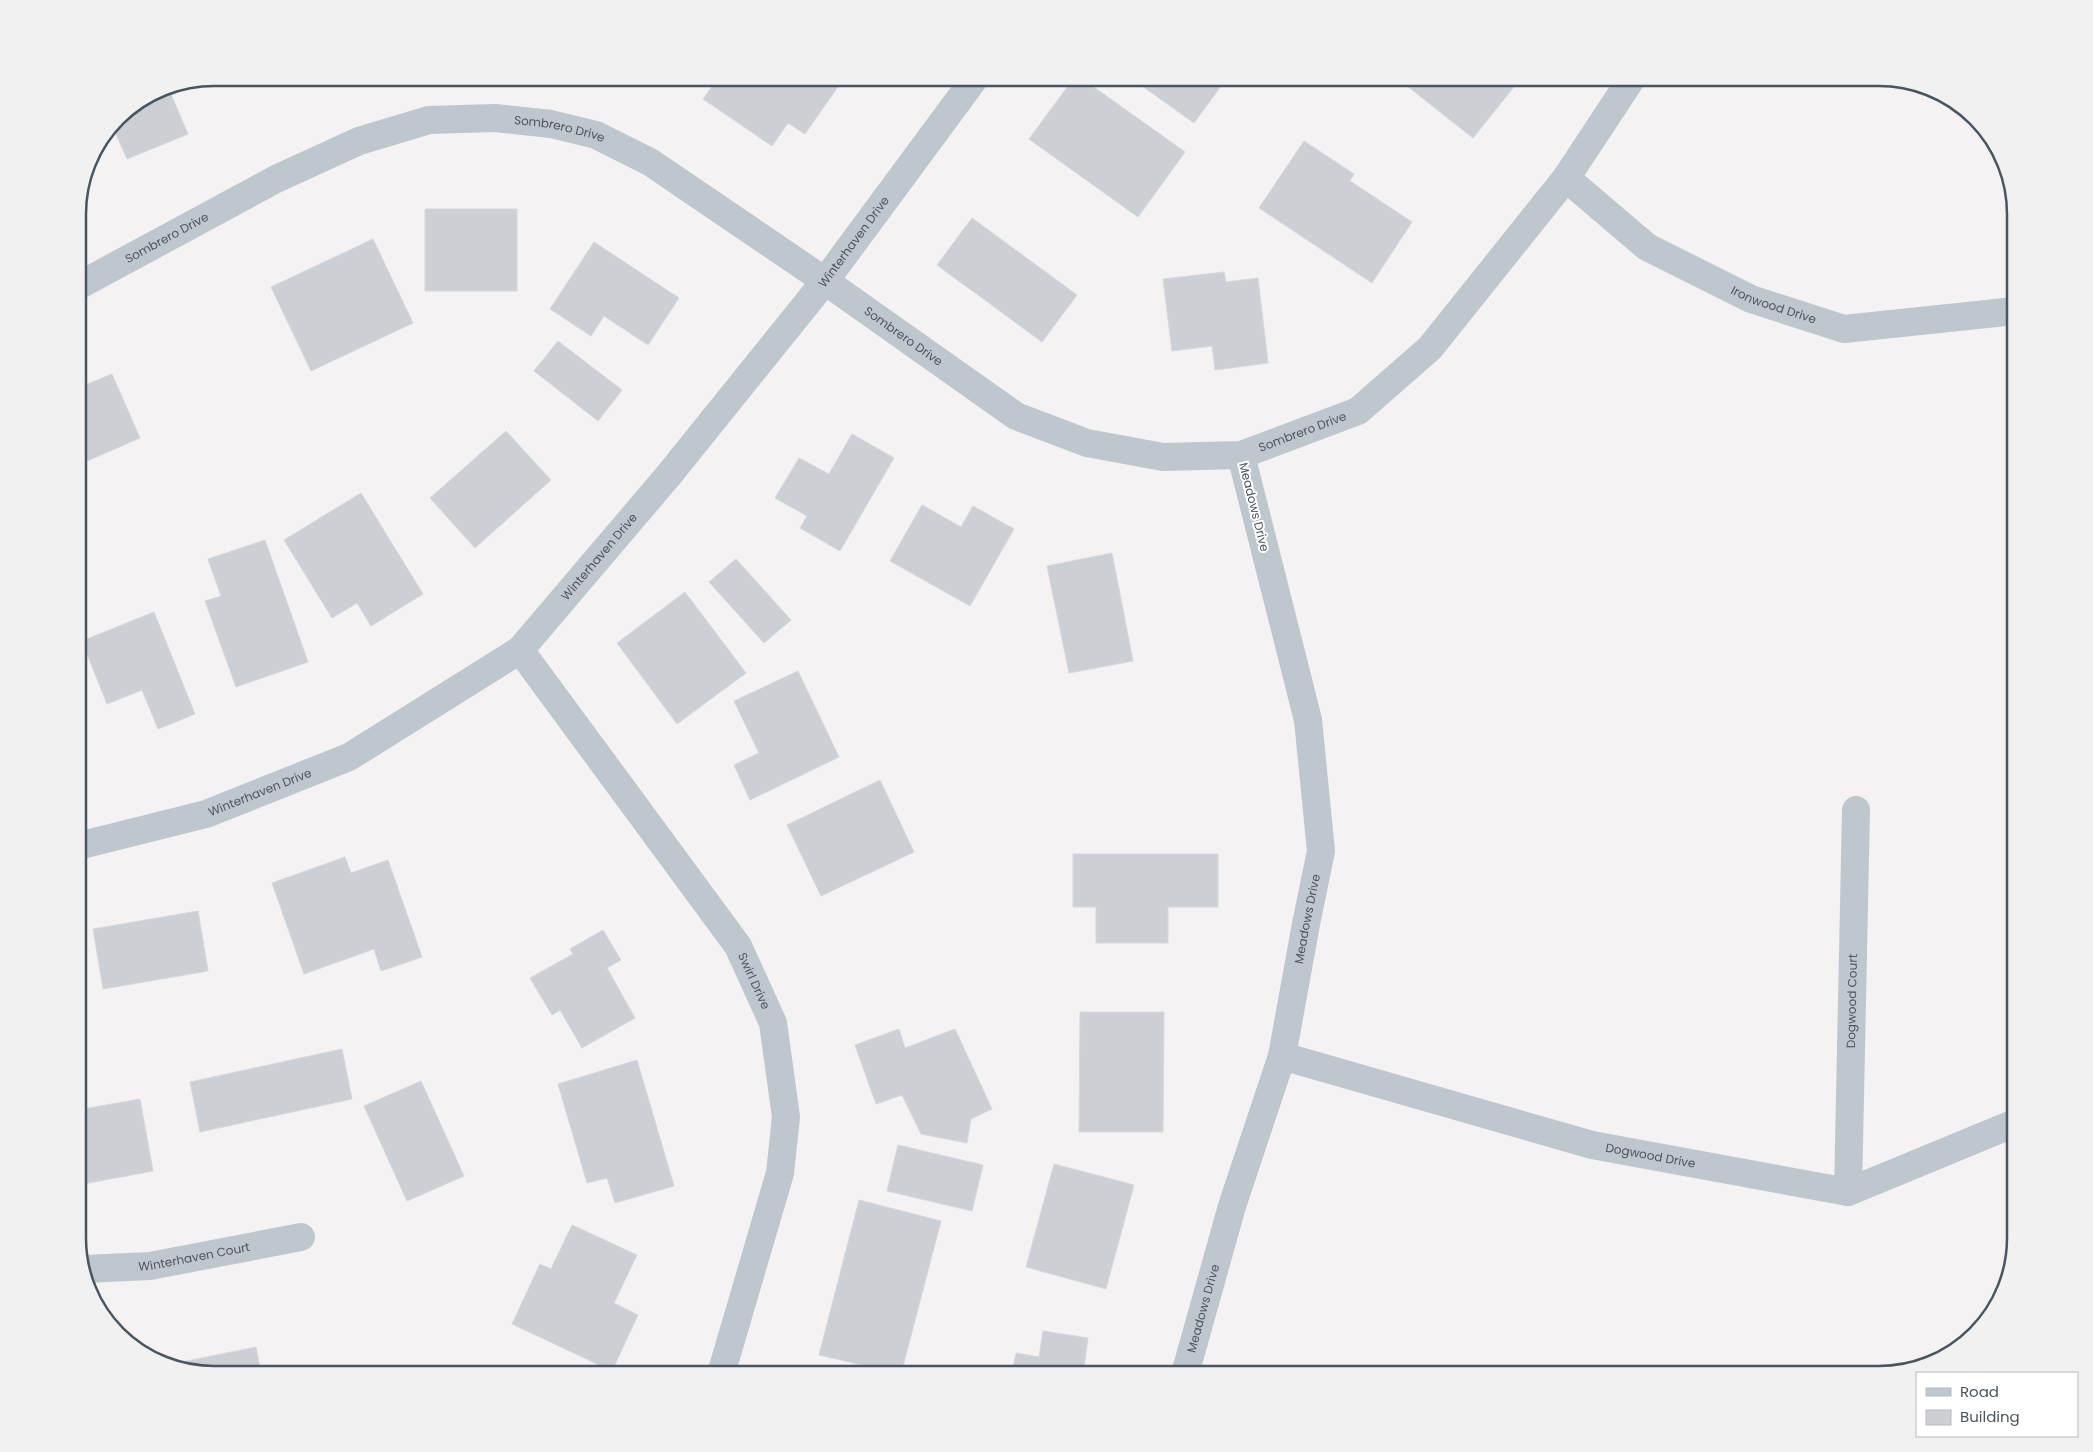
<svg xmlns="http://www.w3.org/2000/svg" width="2093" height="1452" viewBox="0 0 2093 1452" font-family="Poppins,sans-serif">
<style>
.building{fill:#cccfd4;stroke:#d6d8dd}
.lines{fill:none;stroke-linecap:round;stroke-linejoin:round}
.minor{stroke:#bec7ce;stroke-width:28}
.labels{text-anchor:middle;stroke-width:4;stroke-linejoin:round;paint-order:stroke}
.street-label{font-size:12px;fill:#4a565f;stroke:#fff}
.rim{fill:none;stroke:#4a565f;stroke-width:2.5}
</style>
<rect width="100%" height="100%" fill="#f4f2f2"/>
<!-- building -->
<path class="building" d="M718,78H836L842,81L805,134L788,123L772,146L703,99Z
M1074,78H1081L1185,152L1138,217L1029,139Z
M1131,78H1227L1194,123Z
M1397,78H1521L1473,138Z
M168,87L188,134L127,159L112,125L118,117L162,88Z
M1304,141L1354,174L1350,181L1412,222L1372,283L1259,208Z
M425,209H517V291H425Z
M972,218L1077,295L1042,342L937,265Z
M373,239L413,323L311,371L271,287Z
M594,242L679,298L648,345L604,316L591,336L550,309Z
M1224,272L1226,282L1258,278L1268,363L1215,370L1212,346L1172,351L1163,279Z
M558,341L622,390L598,421L534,371Z
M112,374L140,438L78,465V388Z
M506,431L551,480L475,548L430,498Z
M852,434L894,458L840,551L800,528L807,516L775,498L799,458L829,474Z
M361,493L423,594L371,626L357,603L332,618L284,540Z
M922,505L961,527L973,506L1014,529L970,606L890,561Z
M265,540L308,662L236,687L205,601L221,596L208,559Z
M1112,553L1133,661L1069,673L1047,566Z
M736,559L791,620L764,643L709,582Z
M685,592L746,673L677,724L617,643Z
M154,612L195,714L158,729L142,690L107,704L82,641Z
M798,671L839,757L750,800L734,765L759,753L734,701Z
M880,780L914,852L821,896L787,825Z
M1073,854H1218V907H1168V943H1096V907H1073Z
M345,857L351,873L388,860L422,957L381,971L374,949L304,974L272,883Z
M198,911L208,971L103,989L93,929Z
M603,930L621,960L607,968L635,1018L582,1048L560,1010L552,1015L530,978L573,954L570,949Z
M1080,1012H1164L1163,1132H1079Z
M899,1029L905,1048L955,1029L992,1109L971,1119L967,1143L921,1134L902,1095L876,1104L855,1045Z
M342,1049L352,1099L200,1132L190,1082Z
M637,1060L674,1186L615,1203L607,1178L587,1183L558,1084Z
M421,1081L464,1176L407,1201L364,1106Z
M140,1099L153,1171L78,1185V1110Z
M898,1145L983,1165L972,1211L887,1191Z
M1054,1164L1134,1185L1106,1289L1026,1267Z
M859,1200L941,1221L901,1374L819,1355Z
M572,1225L637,1255L614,1303L638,1315L612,1371L512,1324L540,1264L551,1269Z
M1043,1331L1088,1338L1083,1374H1012L1016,1353L1039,1357Z
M256,1347L261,1374H214L177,1363Z"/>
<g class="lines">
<!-- minor -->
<g class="minor">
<path id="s1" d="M1566,178L1647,247L1751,299L1844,329L2015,311"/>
<path id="s2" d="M78,286L276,179L359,141L429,120L495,118L551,124L596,135L650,162L825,281L1016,416L1087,443L1163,457L1241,455L1358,411L1430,348L1566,178L1632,78"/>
<path id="s3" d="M520,650L738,946L773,1023L786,1117L780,1173L721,1374"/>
<path id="s4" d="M78,846L206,814L349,757L520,650L668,476L825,281L975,78"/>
<path id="s5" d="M1282,1056L1592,1145L1848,1192L2015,1123"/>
<path id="s6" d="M1848,1192L1856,810"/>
<path id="s7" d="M85,1269L150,1266L301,1237"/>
<path id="s8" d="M1185,1374L1232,1206L1282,1056L1306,924L1321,851L1308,720L1241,455"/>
</g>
</g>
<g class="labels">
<!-- street labels -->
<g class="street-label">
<text dy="4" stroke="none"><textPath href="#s2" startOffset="521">Sombrero Drive</textPath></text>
<text dy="4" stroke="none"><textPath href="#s2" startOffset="101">Sombrero Drive</textPath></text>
<text dy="4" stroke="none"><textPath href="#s4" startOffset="1015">Winterhaven Drive</textPath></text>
<text dy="4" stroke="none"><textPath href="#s1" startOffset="246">Ironwood Drive</textPath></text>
<text dy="4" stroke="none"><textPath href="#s2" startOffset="926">Sombrero Drive</textPath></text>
<text dy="4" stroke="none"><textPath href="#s2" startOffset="1361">Sombrero Drive</textPath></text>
<text transform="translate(1254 507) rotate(76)" y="4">Meadows Drive</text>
<text dy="4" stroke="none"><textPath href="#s4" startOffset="610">Winterhaven Drive</textPath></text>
<text dy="4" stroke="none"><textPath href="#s4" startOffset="190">Winterhaven Drive</textPath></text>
<text dy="4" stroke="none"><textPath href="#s8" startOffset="472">Meadows Drive</textPath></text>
<text dy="4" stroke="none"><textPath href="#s3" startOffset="406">Swirl Drive</textPath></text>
<text dy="4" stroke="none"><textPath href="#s6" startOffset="191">Dogwood Court</textPath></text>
<text dy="4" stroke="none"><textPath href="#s5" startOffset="382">Dogwood Drive</textPath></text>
<text dy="4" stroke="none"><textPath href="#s7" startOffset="110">Winterhaven Court</textPath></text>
<text dy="4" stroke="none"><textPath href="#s8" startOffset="68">Meadows Drive</textPath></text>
</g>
</g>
<!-- crop -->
<path d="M0 0H2093V1452H0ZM214 86H1879A128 128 0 0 1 2007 214V1238A128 128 0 0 1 1879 1366H214A128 128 0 0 1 86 1238V214A128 128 0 0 1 214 86Z" fill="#f1f1f2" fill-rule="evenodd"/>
<path class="rim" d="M214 86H1879A128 128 0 0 1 2007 214V1238A128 128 0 0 1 1879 1366H214A128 128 0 0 1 86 1238V214A128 128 0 0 1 214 86Z"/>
<!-- legend -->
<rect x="1916" y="1372" width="162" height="65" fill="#ffffff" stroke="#b7bbbf"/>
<rect x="1926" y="1388" width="25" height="8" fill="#bec7ce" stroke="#b7bbbf"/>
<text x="1960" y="1397" font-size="15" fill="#4a565f">Road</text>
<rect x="1926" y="1410" width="25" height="15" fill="#cccfd4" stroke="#b7bbbf"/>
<text x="1960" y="1422" font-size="15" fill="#4a565f">Building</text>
</svg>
